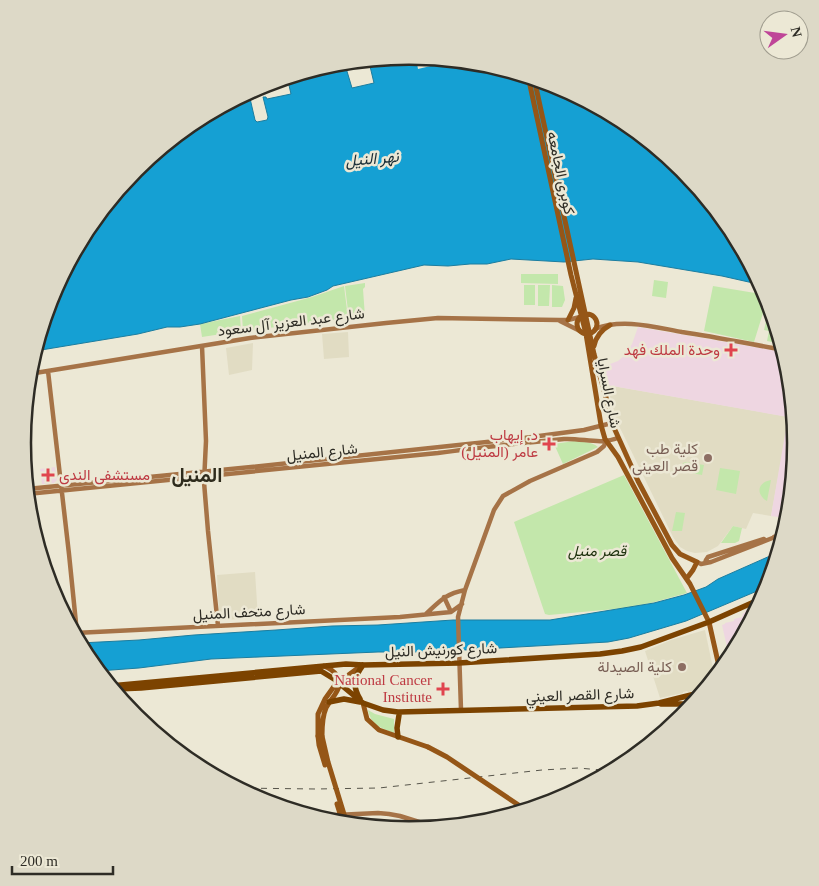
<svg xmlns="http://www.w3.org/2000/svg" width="819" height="886" viewBox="0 0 819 886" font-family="'Times New Roman',Vazirmatn,serif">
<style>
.built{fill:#e1dcc3}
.medical{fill:#eed6e1}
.green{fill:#c3e7ab}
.water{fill:#15a0d3;stroke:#1c7d9f}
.pier{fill:#ece8d5}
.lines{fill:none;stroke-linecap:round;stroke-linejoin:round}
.secondary{stroke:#a67347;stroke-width:4.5}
.primary{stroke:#955617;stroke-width:5}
.highway{stroke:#7c4300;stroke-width:5.5}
.rail{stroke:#57554b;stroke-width:1;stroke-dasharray:6 6;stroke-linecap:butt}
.primary-bridge{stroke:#955617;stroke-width:5}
.health-dot{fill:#e0444e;stroke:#ece8d5;stroke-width:2}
.education-dot{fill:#8d6e63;stroke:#ece8d5;stroke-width:2}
.labels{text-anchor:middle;stroke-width:5;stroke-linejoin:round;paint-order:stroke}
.street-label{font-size:15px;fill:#2e2c25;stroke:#ece8d5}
.health-label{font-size:15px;fill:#be3a42;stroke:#ece8d5;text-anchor:end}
.education-label{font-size:15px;fill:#785e54;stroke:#ece8d5;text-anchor:end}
.park-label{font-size:15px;font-style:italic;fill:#1d310d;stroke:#ece8d5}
.water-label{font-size:16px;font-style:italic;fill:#182c36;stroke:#ece8d5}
.district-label{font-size:20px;font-weight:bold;fill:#2e2b1c;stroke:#ece8d5}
.rim{fill:none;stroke:#2e2c25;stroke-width:2.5}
</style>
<rect width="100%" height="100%" fill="#ece8d5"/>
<!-- built -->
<path class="built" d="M348,332L349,357L324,359L322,334Z
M253,343L252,370L229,375L226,348Z
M607,385L789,417L771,516L753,513L746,529L733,526L718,546L707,552L695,553L687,551L680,547L673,537L623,434L617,422Z
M255,572L258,618L224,620L219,615L217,575Z
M705,630L715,678L707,688L688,692L687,691L683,692V693L660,698L645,651L671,640Z"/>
<!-- medical -->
<path class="medical" d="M638,327L784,352L789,368L796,443L788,521L786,518L771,516L788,417L607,385L602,367L618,361L625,355L632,344Z
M55,467L57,480L54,483L42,484L40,469Z
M758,608L731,658L730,660L722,625L725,624V623L734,621V619L742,617L743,613H745L744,611Z"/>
<!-- green -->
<path class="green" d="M521,274H558V284L521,283Z
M654,280L668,282L666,298L652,296Z
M365,283V287L363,289L365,317L349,319L345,286Z
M524,285H535V305H524Z
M538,285H550L549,306H538Z
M552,285L563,286L565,300L562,307H552Z
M344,286L348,318L243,331L242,316L312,297Z
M713,286L767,295L768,297L754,342L704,331Z
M770,303L782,344L767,341L769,331L764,330Z
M240,316L241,331L202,337L200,324Z
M574,441C582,442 591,441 598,447L563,464L554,444Z
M686,462L704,465L702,475L681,471L683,463Z
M720,468L740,471L736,494L716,490Z
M624,475L687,593L651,603L626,608L549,615L545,614L514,522Z
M771,480L767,501C755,494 758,482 771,480Z
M676,512L685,513L682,531H672Z
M733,526L742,528L739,541L735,543H721Z
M368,710L375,714L394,719V733C381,728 371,725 368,710Z"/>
<!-- water -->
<path class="water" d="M410,56L485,63L558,86L625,121L683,170L731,228L762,285L722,276L638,262L593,259L564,262L511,259L487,264H470L448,266L424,265L333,286L327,290L308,297L291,300L200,324L180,327H167L138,334L35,351L52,295L88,228L136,169L195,121L243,95L249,94L255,120L257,122L267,120L268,117L263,97H266L267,99L291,94L288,81L346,68L352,88L374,83L369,62L391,58Z
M779,552L769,586L686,621L629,638L608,642L428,652H378L211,659L139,668L98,671L88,658L80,643L139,640L194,635L276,630L332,626L378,625L453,620H550L654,603L684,595L706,587L718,579Z"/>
<!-- pier -->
<path class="pier" d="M419,57L438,59L439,64L418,69L416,58Z"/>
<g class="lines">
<!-- secondary -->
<path class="secondary" d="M560,321L580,331
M595,329C622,318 654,327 682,332C716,337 750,344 784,350
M202,346L206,441L204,482L208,531L218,626
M48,371L69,554L77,633
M29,374L250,338L386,323L438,318L559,320H568L580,317
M27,489L251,467L524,438L584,430L612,423
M27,494L438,453C480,447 522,443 564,439C583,438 600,445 618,438
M774,537L784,534
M697,562L701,564L711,562L775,537L779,553
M705,563L706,560L708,557L764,539
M444,597L451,612
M426,614C440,601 445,594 465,590
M75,633L400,617L451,612L462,604
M461,710L458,617L465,590L494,510L503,496L530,481L597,452L604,446L606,441
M314,816L378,813L389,814L400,816L435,827"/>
<!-- primary -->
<path class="primary" d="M528,76L571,275L586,334L601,425L605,439L618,457L672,558L690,584L709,622L720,671
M534,78L594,354L615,430L638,481L672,545L680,554L697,562L693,570L687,578
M577 324a10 10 0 1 1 20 0a10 10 0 1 1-20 0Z
M568,320L574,308L576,298
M594,346C596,336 601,330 610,325
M363,703L367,719L379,730L428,747
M318,736V714L325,699L335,685L362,665
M322,736C322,727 322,717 326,708C329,702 334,697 337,691C344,679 334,670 324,666"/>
<!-- highway -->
<path class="highway" d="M110,686L346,664L363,665L459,663L600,654L622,651L641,647L709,622L763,598
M116,689L141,688L321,671L334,679L363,703L383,710L398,712L637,706L659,703L703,692
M360,699C352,686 354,677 363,665
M329,702L344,699L360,702
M661,704H694
M398,737L397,728L399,715"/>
<!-- rail -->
<path class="rail" d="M237,788L316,789L379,788L542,770L578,768L613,771"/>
<!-- primary-bridge -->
<path class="primary-bridge" d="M318,736L319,745L325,765
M322,736L328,762L347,824
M428,747L447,757L526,810
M337,804L343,823"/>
</g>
<!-- markers -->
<g class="health-dot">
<path d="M728.5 342.5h5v5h5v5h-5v5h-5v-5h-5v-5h5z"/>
<path d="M546.5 436.5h5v5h5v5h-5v5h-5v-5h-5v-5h5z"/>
<path d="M45.5 467.5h5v5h5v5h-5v5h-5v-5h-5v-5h5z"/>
<path d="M440.5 681.5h5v5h5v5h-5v5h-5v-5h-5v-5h5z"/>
</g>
<g class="education-dot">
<circle cx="708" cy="458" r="5"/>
<circle cx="682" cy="667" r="5"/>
</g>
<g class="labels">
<!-- street labels -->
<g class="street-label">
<text transform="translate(561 173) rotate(78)" y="5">كوبرى الجامعه</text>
<text transform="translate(291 322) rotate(-7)" y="5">شارع عبد العزيز آل سعود</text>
<text transform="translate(609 393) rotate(79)" y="5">شارع السرايا</text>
<text transform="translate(322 452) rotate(-6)" y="5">شارع المنيل</text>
<text transform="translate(249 612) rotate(-3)" y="5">شارع متحف المنيل</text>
<text transform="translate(441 650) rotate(-2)" y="5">شارع كورنيش النيل</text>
<text transform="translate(580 695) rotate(-2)" y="5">شارع القصر العيني</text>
</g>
<!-- health labels -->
<g class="health-label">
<text x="720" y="355">وحدة الملك فهد</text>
<text x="538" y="440">د. إيهاب<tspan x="538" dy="17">عامر (المنيل)</tspan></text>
<text x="59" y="480" text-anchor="start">مستشفى الندى</text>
<text x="432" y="685">National Cancer<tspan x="432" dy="17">Institute</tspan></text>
</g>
<!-- education labels -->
<g class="education-label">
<text x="698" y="454">كلية طب<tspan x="698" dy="17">قصر العينى</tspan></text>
<text x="672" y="672">كلية الصيدلة</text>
</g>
<!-- park labels -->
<g class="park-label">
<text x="597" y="556">قصر منيل</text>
</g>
<!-- water labels -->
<g class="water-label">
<text transform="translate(372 158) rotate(-5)" y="6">نهر النيل</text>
</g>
<!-- district labels -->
<g class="district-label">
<text x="197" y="482">المنيل</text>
</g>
</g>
<!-- crop -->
<path d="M0 0H819V886H0ZM31 443a378 378 0 1 1 756 0a378 378 0 1 1-756 0Z" fill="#ddd9c7" fill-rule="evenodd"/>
<path class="rim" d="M31 443a378 378 0 1 1 756 0a378 378 0 1 1-756 0Z"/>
<!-- north arrow -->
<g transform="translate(784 35) rotate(76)"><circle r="24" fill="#ece8d5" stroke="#a09d8f"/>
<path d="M0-4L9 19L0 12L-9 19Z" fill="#bf4598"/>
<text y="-8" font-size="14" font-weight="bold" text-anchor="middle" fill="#2e2c25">N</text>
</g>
<!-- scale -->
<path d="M12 866v8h101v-8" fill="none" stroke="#2e2c25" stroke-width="2.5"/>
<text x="20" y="866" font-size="15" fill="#2e2c25" stroke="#ece8d5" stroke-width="4" paint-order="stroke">200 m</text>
</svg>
